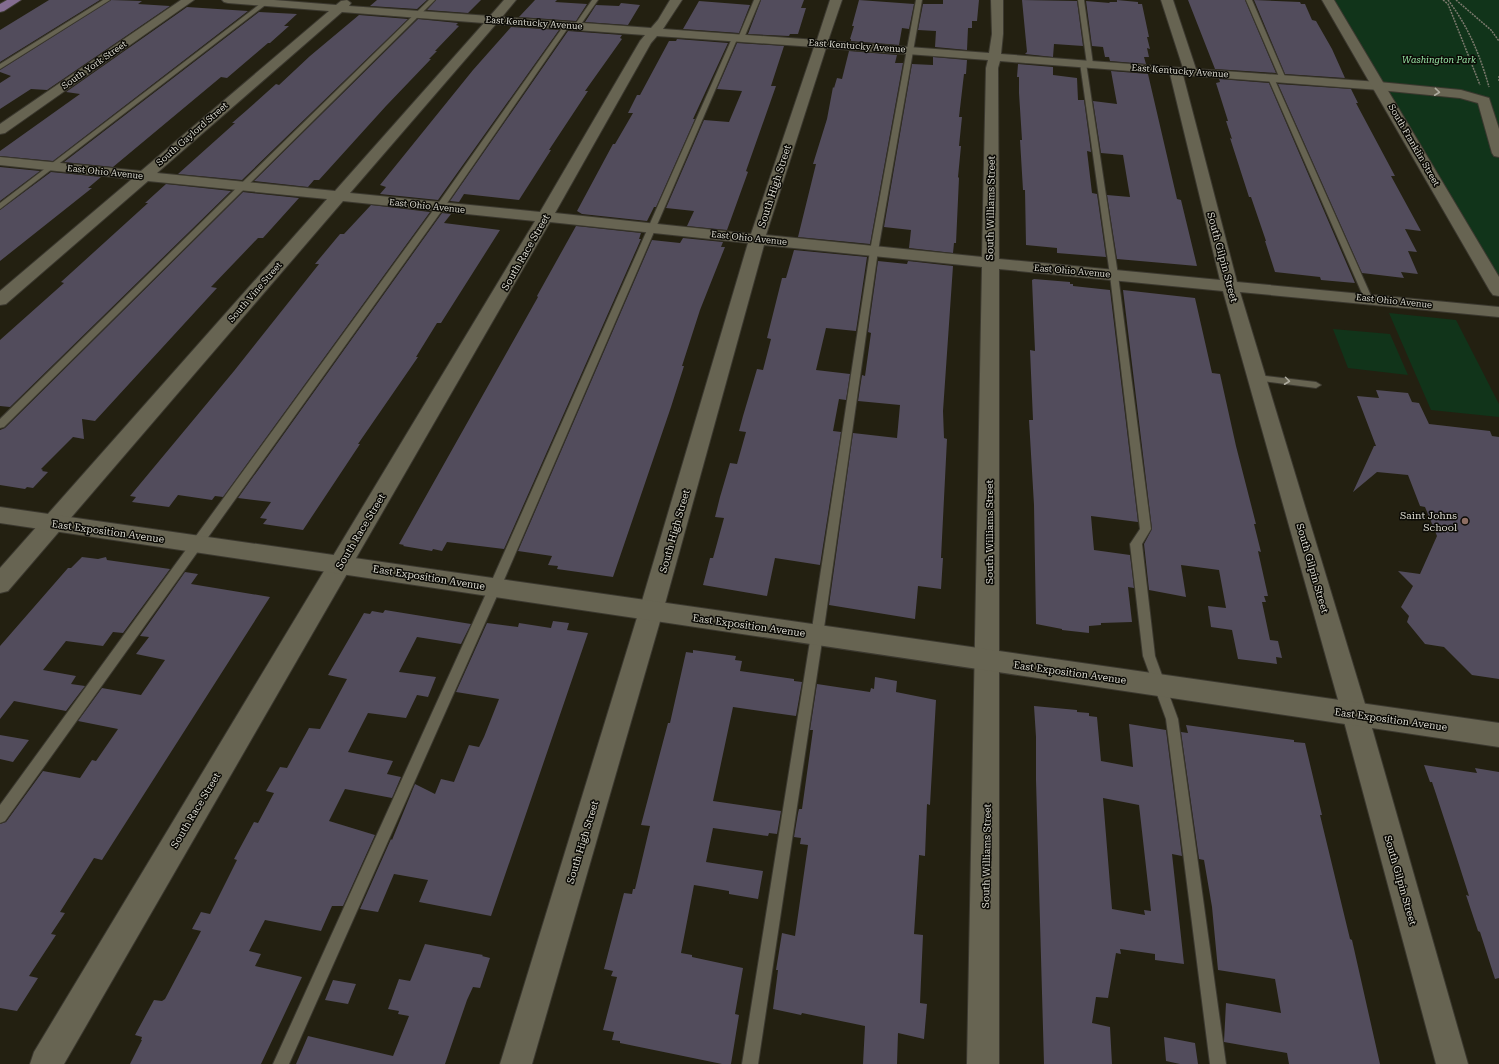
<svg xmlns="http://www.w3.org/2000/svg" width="1499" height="1064" viewBox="0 0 1499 1064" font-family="'Roboto Serif',serif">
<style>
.green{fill:#11341a}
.building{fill:#524c5c;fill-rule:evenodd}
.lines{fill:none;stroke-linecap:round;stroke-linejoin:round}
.service-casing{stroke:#3b382f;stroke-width:2}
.minor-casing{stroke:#3b382f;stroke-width:2}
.tertiary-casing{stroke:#3b382f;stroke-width:2}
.primary-casing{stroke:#3b382f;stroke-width:2}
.path{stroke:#7c7a6e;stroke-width:1.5;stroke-dasharray:2 1;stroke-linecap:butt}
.service{fill:#676452;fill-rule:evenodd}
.minor{fill:#676452;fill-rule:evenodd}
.tertiary{fill:#676452;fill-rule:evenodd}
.primary{fill:#836c90;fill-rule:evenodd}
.oneway{stroke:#aeac9f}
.education-dot{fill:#8d6e63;stroke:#0b0a05;stroke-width:1.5}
.labels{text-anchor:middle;stroke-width:3;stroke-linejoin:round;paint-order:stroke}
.far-street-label{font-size:9px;fill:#dddcd2;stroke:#0b0a05}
.far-park-label{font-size:9px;font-style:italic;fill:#9ae7a8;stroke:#0b0a05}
.street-label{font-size:10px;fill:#dddcd2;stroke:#0b0a05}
.poi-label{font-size:10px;fill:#dddcd2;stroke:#0b0a05;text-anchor:end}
</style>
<rect width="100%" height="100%" fill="#232011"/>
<!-- green -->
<path class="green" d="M1333,0H1499V279Z
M1389,313L1456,320L1499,404V417L1431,410Z
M1333,329L1390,334L1408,375L1348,368Z"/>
<!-- building -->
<path class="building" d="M49,0H100L0,62V30Z
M111,0L142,1L138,4L170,6L47,90L31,89L0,109V83L11,76L0,72V70Z
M377,0H427L417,9L370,6Z
M436,0H481L468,13L427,10Z
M535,0H557L555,2L587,4L576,21L519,17Z
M761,0H804L801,8H806L798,34H790L789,36L748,34Z
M859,0L914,4L909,29L902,28L899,45L851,41V39H850L854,26H852Z
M943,0H979L977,21H972V28H968L967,50L935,47L936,31L918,30L923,4H943Z
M1022,0L1077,1L1083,46L1054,44L1053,57L1025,54L1027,52Z
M1117,0L1138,2V4H1142L1149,37H1147L1150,49L1147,48L1149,57H1144L1146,64L1110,61L1109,57H1105L1103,47L1092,46L1086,1L1110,3L1109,2H1117Z
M1188,0H1245L1276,73L1215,69Z
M1254,0L1300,2L1301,4H1305L1312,20L1316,21L1332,49L1345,78L1285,74Z
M699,1L750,5L739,33L683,29Z
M621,3L640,5L628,25L585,22L596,5L619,6Z
M187,7L248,11L53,161L0,156V151L80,94L66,92Z
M259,12L297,14L284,26H289L270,43H268L227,78L221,77L113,167L64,162Z
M359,15L408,19L242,180L178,174L235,123H232L247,110L276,84L279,85L310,56Z
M418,19L458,23L456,25L459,26L435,51H437L429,59H431L386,106L319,180H314L308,187L254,181Z
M511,27L559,30L438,200L380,194L386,187L380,185L473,70Z
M568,31L622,35L620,38L622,39L585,91H588L549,150H551L519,200L464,194L459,202L450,201Z
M677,39L728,43L693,119H695L656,207H654L647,221L582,214L577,211L613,144H615L633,113H628L637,95H640L669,41H676Z
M737,43L784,46L771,86H776L746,171L748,172L727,230L687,226L694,211L666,208L704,120L729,122L742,91L717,89Z
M849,51L897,55L895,63H903L870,244L798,237L816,164H813L827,119L833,87L834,88L837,78L842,79Z
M933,57L967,60L966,74H964L959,117H962L959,146H961L958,177L959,178L956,243H954L953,253L909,248L911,230L884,227L912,64L933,65Z
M1018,64L1053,67V75L1077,78L1078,100H1084L1091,152L1087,151L1092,193L1097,194L1106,257L1057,253V248L1026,245L1025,190H1023L1020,140H1022L1019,93V77H1017Z
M1111,71L1148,74L1177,199L1181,200L1197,266L1117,259L1107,195L1130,197L1123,155L1101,153L1093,101L1117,104Z
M1219,79L1269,83L1355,283L1321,280L1320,277L1275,272L1265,241H1266L1251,197H1249L1230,138L1232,139L1226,121H1228L1216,83L1220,82Z
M1278,84L1351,89L1358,103H1356L1395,176H1391L1421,231L1405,229L1417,252L1408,251L1418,274L1401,272L1404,278L1362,273Z
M0,167L40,171L0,201Z
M51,172L101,177L88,188H92L0,261V210Z
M166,184L231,191L10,407L0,406V340L64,283L61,282L148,203H145Z
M243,192L299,198L263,238H258L211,287L217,288L95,421L82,419L84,439L73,437L41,469L43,470L42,471L48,472L33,488L27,487L25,489L0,485V430L5,428Z
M371,205L430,212L223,497L215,496L212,500L178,495L169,507L132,502L136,497L130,496L234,371L319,264H315L340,234H344Z
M442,213L451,214L444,223L500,230L441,323H437L416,357H418L358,444H360L303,530L263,524L267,519L260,518L271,502L238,498Z
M576,226L641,233L639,239H641L504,549L447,542L442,551L433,549L432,551L403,546L404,545L399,544L538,297L537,296Z
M683,238L723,242L721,247H725L700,310L682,366H684L671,407L613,577L557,569L558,566L548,565L552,556L518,551L652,240L680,243Z
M794,250L867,257L856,331L826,328L816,370L850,374L846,400L839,399L833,431L841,432L820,565L775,558L767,596L703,585L710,558H713L724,518L715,517L720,497L730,463L737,464L746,432L739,431L743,416L757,369L763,370L771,339L767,338L782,278H786Z
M878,261L907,264L908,261L953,266L943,411L944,438L947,439L941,558H943L941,589L918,586L915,619L829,605L853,433L897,438L900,405L858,401L862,375L865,376L871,333L868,332Z
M1034,279L1070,282V284H1073V286L1110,290L1138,522L1091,516L1094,550L1130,555L1134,588L1128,587L1132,622L1101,623V625L1089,626V633L1062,630V629L1036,624L1034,505L1029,420H1033L1030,350L1035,351L1032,280Z
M1123,290L1195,298L1212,373L1220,374L1236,446L1256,524H1254L1261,552L1258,551L1268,596H1264L1266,602H1262L1270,640L1278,641L1282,658L1276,657L1277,664L1238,659L1232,630L1211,627L1208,606L1226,608L1219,570L1181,565L1186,597L1149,590L1144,544L1152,529Z
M1376,390L1408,393L1412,402L1419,403L1429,424L1490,431L1492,436L1499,437V679L1472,675L1444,647L1425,644L1407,622L1409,616L1401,607L1413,586L1398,571L1420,574L1437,536L1425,507L1420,506L1408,475L1377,472L1353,492L1374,446H1376L1357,396L1379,398Z
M82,557L98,559L106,557L107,560L170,569L123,633L113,632L103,646L66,641L43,670L76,676L71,684L85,686L66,711L14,701L0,719V646L68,568H71Z
M185,572L198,574L191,584L270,597L102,860L94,858L60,912L65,913L51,934L56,935L29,976L38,978L17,1011L0,1008V824L6,822L43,771L80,778L92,760L96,761L118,729L78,721L102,688L141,695L165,660L136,654L149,637L140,636Z
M385,610L471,624L461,644L417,637L399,672L436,677L428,697L417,695L406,718L368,713L348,752L393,761L387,774L401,777L392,798L345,789L329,821L375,835L343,906H332L321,931L265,920L249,951L261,954L255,966L302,977L261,1064H130L142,1040H141L142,1037L135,1035L154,1000L162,1001L165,999L201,931L192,929L201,912L210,914L237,860L234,859L254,822L258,823L274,793L266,791L280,767L287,768L309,728L320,729L347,679L328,675L364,613L370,614L372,611L383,613Z
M553,621L569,623L567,630L588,633L491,916L419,902L428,880L394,874L378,912L360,909L391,839L392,840L415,784L435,794L441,779L454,782L469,745L479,747L484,737L499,699L456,692L487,623L518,627L519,623L551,628Z
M693,650L736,656L735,660L742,661L740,671L794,679V681L802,682L796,716L733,707L713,801L781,811L777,834L769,833L768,836L713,828L706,862L763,871L758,899L729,894V891L694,885L681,953L692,955V957L743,968L735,1014L739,1015L731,1064H722L620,1043V1041L612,1040L614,1032L603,1030L617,977L611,976L613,971L604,969L624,893L632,894L633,889H635L650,826L641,825L668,723H670L686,652L693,653Z
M875,677L897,681L896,692L936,700L930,805L927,804L925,856L919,855V857L914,934L923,935L920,1003L927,1004L924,1039L898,1033L897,1064H863L865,1026L802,1013L801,1015L773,1009L778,970H776L782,933L795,936L808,845L800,844L801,838L794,837L798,813L799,809H802L813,730H810L817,684L870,692L871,688L874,689Z
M1034,706L1077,710V712L1089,713V716L1097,717L1101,761L1133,767L1129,724L1166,730L1182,856L1172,854L1184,964L1155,960V954L1120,949L1121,954L1116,953L1108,998L1096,997L1092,1023L1110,1027L1112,1064H1044L1036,780V737ZM1103,798L1139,805L1151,911L1144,910L1145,915L1112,909Z
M1186,725L1294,740V742L1305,743L1322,815H1320L1350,939L1352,940L1380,1064H1289L1287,1053L1224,1042L1226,1003L1281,1013L1275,979L1218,970L1212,907L1204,860L1199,859L1181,732L1188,733Z
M0,735L29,740L13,762L0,759Z
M1424,765L1477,773L1475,768L1499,772V978L1495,979L1480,932L1478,931L1466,895L1469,896L1454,849L1436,794L1432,782H1430Z
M425,944L483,955L482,956L490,958L480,988L473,987L467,1000L445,1064H296L308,1036L393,1056L409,1016L398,1014L399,1011L388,1009L399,979L410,981L411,979Z
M333,980L356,984L348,1004L325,1000Z
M1164,1037L1195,1043L1198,1064H1180L1166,1061Z"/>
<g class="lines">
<defs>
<path id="service" d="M103,0H110L0,69V64Z
M265,0H272L0,209V203Z
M429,0H435L4,427L0,428V419Z
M592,0H598L579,27H575L574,26Z
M754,0H760L744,38L739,39L738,38Z
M916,0H922L878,251L823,635L758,1064H742L811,635L870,251Z
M1078,0H1084L1093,64L1090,66L1087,64Z
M1246,0H1252L1286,79L1285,80L1280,79Z
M565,24L570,25L443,209L5,821L0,823V805L437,205Z
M733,36L738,37L501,587L289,1064H273L489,587Z
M1083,61L1086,63L1118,275L1151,529L1142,544L1155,656L1178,719L1226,1064H1210L1166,719L1143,656L1130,544L1140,529L1110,275L1080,63Z
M1271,76L1274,78L1372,298L1371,300L1368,301L1364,298L1268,78Z
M1257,375L1316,382L1321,385L1316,388L1254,380L1252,378L1254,376Z"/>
<path id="minor" d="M181,0H194L5,133L0,134V124Z
M222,0H274L336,5L341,1L347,0L351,3L349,6L490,16L504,0H516L502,17L651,28L658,20L670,0H682L663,29L817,40L830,0H842L828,41L989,53L992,34L991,0H1003V34L1001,54L1183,68L1161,0H1173L1196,69L1379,82L1461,90L1489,98L1499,129V157L1494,156L1492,153L1478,103L1460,98L1379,90L1183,75L1237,282L1499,307V317L1240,292L1368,714L1468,1064H1436L1342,714L1223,291L999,269V1064H967L982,267L764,245L663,611L532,1064H500L639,611L748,243L550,222L64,1064H30L34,1052L535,221L343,201L8,591L0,593V568L327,199L148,181L6,304L0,305V291L132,179L0,165V157L141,171L329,11L228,3L224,2ZM342,12L484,23L335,191L157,173ZM496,24L645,35L640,41L540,212L350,193ZM657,36L814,47L751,234L555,213L651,43ZM826,48L988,60L986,68L982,257L766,235ZM1000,61L1170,74L1220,280L999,259L998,68Z"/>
<path id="tertiary" d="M1322,0H1334L1499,277V296L1493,295L1490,291Z
M0,507L1499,723V747L0,523Z"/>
<path id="primary" d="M7,0H21L4,11L0,12V4Z"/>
</defs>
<!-- service casing -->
<use href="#service" class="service-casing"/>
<!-- minor casing -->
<use href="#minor" class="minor-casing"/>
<!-- tertiary casing -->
<use href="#tertiary" class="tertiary-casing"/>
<!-- primary casing -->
<use href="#primary" class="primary-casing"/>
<!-- path -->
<path class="path" d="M1443,0L1448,4L1480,85
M1448,0C1468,26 1480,55 1489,87
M1456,0L1491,30L1499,41
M1499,76V81"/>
<!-- service -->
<use href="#service" class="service"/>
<!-- minor -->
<use href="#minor" class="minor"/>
<!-- tertiary -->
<use href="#tertiary" class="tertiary"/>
<!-- primary -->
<use href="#primary" class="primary"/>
</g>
<!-- one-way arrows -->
<defs><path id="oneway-chevron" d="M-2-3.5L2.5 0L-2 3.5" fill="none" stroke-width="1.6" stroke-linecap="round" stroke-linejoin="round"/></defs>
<g class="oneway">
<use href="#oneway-chevron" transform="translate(1437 92) rotate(6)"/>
<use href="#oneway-chevron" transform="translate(1287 381) rotate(7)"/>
</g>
<!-- markers -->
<circle class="education-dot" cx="1465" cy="521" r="4"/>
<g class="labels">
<!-- far-street labels -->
<g class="far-street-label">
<text transform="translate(534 23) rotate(4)" y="3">East Kentucky Avenue</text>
<text transform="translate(857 46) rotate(4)" y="3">East Kentucky Avenue</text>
<text transform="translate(94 65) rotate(-35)" y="3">South York Street</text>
<text transform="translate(1180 71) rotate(4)" y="3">East Kentucky Avenue</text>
<text transform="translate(192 134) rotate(-41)" y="3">South Gaylord Street</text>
<text transform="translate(1414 145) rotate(60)" y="3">South Franklin Street</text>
<text transform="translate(105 172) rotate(6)" y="3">East Ohio Avenue</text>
<text transform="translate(427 206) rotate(6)" y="3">East Ohio Avenue</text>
<text transform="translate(749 238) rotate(6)" y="3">East Ohio Avenue</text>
<text transform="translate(1072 271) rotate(5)" y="3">East Ohio Avenue</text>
<text transform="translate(255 292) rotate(-49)" y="3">South Vine Street</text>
<text transform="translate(1394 301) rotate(6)" y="3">East Ohio Avenue</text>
</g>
<!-- far-park labels -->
<g class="far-park-label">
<text x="1439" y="63">Washington Park</text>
</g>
<!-- street labels -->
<g class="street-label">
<text transform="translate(774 186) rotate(-72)" y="4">South High Street</text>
<text transform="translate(990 208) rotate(-89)" y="4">South Williams Street</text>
<text transform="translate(525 252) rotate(-60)" y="4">South Race Street</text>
<text transform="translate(1223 257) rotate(75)" y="4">South Gilpin Street</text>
<text transform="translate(108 531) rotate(8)" y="4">East Exposition Avenue</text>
<text transform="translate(360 531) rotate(-59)" y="4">South Race Street</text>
<text transform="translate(674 531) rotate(-74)" y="4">South High Street</text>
<text transform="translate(989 532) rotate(-90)" y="4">South Williams Street</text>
<text transform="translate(1313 568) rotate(74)" y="4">South Gilpin Street</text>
<text transform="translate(429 577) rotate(9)" y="4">East Exposition Avenue</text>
<text transform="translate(749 625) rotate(8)" y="4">East Exposition Avenue</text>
<text transform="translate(1070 672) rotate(8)" y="4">East Exposition Avenue</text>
<text transform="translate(1391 719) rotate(8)" y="4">East Exposition Avenue</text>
<text transform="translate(195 810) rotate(-59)" y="4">South Race Street</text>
<text transform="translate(582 842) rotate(-73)" y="4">South High Street</text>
<text transform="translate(986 856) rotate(-89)" y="4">South Williams Street</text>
<text transform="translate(1401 880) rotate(74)" y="4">South Gilpin Street</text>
</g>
<!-- poi labels -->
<g class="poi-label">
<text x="1457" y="519">Saint Johns<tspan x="1457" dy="12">School</tspan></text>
</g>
</g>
</svg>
